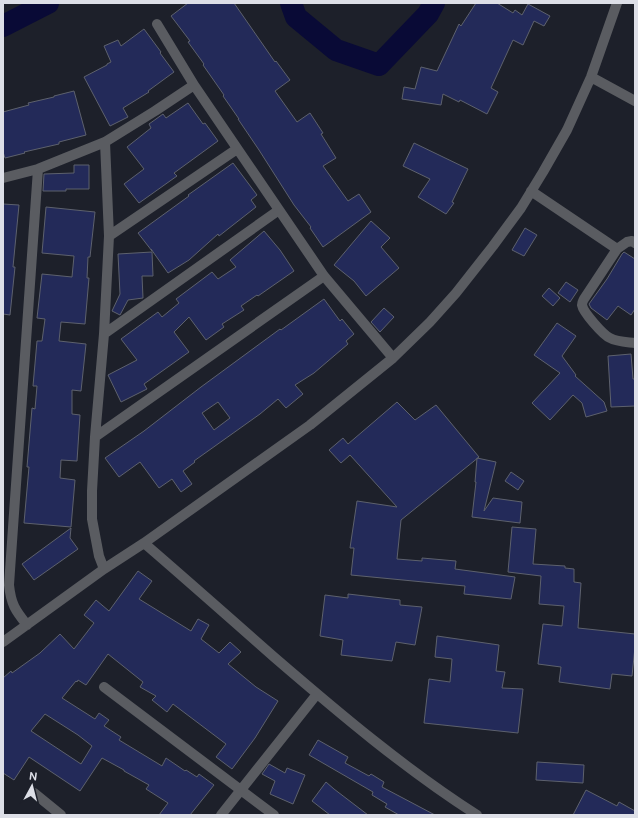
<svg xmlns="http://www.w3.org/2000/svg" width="638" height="818" viewBox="0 0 638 818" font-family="'DM Sans',sans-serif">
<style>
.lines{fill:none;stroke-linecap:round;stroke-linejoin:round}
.river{stroke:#090a36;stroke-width:22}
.building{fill:#232a59;stroke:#5d616d;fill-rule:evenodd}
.minor{stroke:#5a5c61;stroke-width:10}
</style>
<rect width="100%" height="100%" fill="#1d202a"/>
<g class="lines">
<!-- river -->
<path class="river" d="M291,3L296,17L336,50L379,65L428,14L434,3
M3,26L48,3"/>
</g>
<!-- building -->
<path class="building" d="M188,3H234L275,62L276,61L290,80L275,91L297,122L310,113L323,133L321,134L336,158L323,166L348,201L359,194L371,212L323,247L310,228L311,227L294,205L259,150L238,119H239L223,96L224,95L203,65L204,64L188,42L190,41L171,16Z
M476,3H497L513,13L515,10L522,15L528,4L550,16L544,26L534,21L523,45L513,40L491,88L498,92L487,114L460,100L459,102L443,94L441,105L402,99L404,87L415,89L421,67L437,71L459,24L461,26Z
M144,29L161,52L160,53L174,72L148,91L149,92L123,108L128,117L110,126L84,77L107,65V64L111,62L104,46L118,40L121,46Z
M74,91L86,135L59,142V144L24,152L25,153L5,158L3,152V112L29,105L28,103L54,97V96Z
M188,103L203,124L205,123L218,141L174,173L177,176L139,203L124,184L144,169L127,147L151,128L149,124L163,114L166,118Z
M414,143L468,169L452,202L454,203L446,214L418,197L430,179L403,166Z
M233,163L257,195L251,200L256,207L219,236L218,234L189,260L168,273L151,249L152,251L138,233L189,196L188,195Z
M74,165H89V189H66V191H43L44,174L74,173Z
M3,204L19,205L13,267H15L10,315L3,314Z
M46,207L95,212L90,257H88L87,278H89L85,324L61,322L59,341L86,344L81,391L72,390V414L80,415L77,461L61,460L60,478L75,480L71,527L24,523L29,467H27L32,408L35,409L37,386H33L37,341H42L45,319L37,318L42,274L72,277L74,256L42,253Z
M371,221L390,238L381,247L399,268L366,296L354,281L334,265Z
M525,228L537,235L524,256L512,250Z
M264,231L280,250L294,271L258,296L257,295L241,306L244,310L222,324L224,327L206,340L189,317L174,332L189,352L144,384L147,389L121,402L108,375L137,360L121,339L158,312L162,317L179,303L176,299L212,272L218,279L236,267L230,260Z
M152,252L153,276H142L143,298L128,300L120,315L112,311L120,294L118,254Z
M624,252L635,259V309L631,315L618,306L607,320L591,308L589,304L607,279L622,254Z
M566,282L578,290L570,302L558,293Z
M549,288L560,298L553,306L542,296Z
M324,299L340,321L342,319L354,334L346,341L348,344L314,373L295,385L303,394L286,408L278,399L260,414L194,461L195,462L183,471L192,484L181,492L172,479L159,488L140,462L119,477L105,458L144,431L201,387L280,329L281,330ZM218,402L230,418L214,430L202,413Z
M384,308L394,317L380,332L371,322Z
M557,323L576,336L562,356L576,375L575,376L604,402L607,411L586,417L582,403L573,395L550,420L532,403L560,373L534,355Z
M631,354L633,379H635V406L611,407L608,356Z
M397,402L415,420L436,405L479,457L401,520L397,559L422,561V558L456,561L455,569L515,577L511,599L464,594L465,586L351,575L354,548H350L357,501L397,507L350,455L341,463L329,450L343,438L348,444Z
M477,458L496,462L484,511L493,498L522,502L520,523L472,517L476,482H475Z
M511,472L524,481L518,490L505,481Z
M512,527L536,529L533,564L565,566V568L574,569V582L581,583L578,628L635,634V647L632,676L612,674L610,689L559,682L561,667L538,664L543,624L562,626L564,606L539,604L541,576L508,572Z
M71,528L70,538L78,549L34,580L22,564Z
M138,571L152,581L139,599L191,631L198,619L209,625L201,639L219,653L230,642L241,652L228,664L256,687L278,701L255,738L232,769L216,757L226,744L173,704L167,712L152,700L156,696L140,687L143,682L108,654L86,685L78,680L77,682L76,681L62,698L95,719L99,713L109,720L104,726L121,737L119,740L162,766L166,758L185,771L186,770L197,777L199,774L214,785L190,815H159L168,803L146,789L149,785L124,771V770L102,758L80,791L29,757L14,780L3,773V678L11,671L12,673L40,653L60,634L74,649L94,623L84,615L96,600L109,611ZM45,714L78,735L92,746L81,764L31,731Z
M348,594L400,600V605L422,607L415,645L396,642L392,661L341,655L343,640L320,636L325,595L348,598Z
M437,636L499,645L496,671L505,672L502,688L523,689L518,733L424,723L429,679L450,682L452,659L435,657Z
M318,740L348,757L345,763L369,776L371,774L384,782L382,787L435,815H399L385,807L387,804L372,795L373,792L309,755Z
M537,762L584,765L583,783L536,780Z
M269,764L285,773L287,768L305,775L293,804L270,794L275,781L262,774Z
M326,782L334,789L368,815H330L312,801Z
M586,790L617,806L619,802L635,811V815H573Z"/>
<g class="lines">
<!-- minor -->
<path class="minor" d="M157,24L194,85L324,276L393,358
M591,77L635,101
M3,178L38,169L105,142L155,111L194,85
M531,191L617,249
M109,236L237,149
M635,243L632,241L627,242L617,249L584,299C583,301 582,302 582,305C583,312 603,335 610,338C617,342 627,342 635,343
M104,334L279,210
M95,437L324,276
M144,543C188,581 231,619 274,657C339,713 405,769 477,815
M104,569L99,556L92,519V491L95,437L104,334L109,236L105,142
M27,625C15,610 11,604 9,585L38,169
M3,642L104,569L144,543L310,425L393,358L430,322L456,293L493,246L521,208L543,172L567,130L591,77L617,3
M104,687L274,815
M34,793L61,815
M221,815L317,694"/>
</g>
<!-- border -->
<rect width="638" height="818" fill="none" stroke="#dddfe7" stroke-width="8"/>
<!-- north arrow -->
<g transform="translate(32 786) rotate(7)" stroke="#1d202a" stroke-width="3" paint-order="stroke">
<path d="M0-3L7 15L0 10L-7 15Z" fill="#dddfe7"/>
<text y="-6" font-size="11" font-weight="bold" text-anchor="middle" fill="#dddfe7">N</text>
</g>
</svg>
